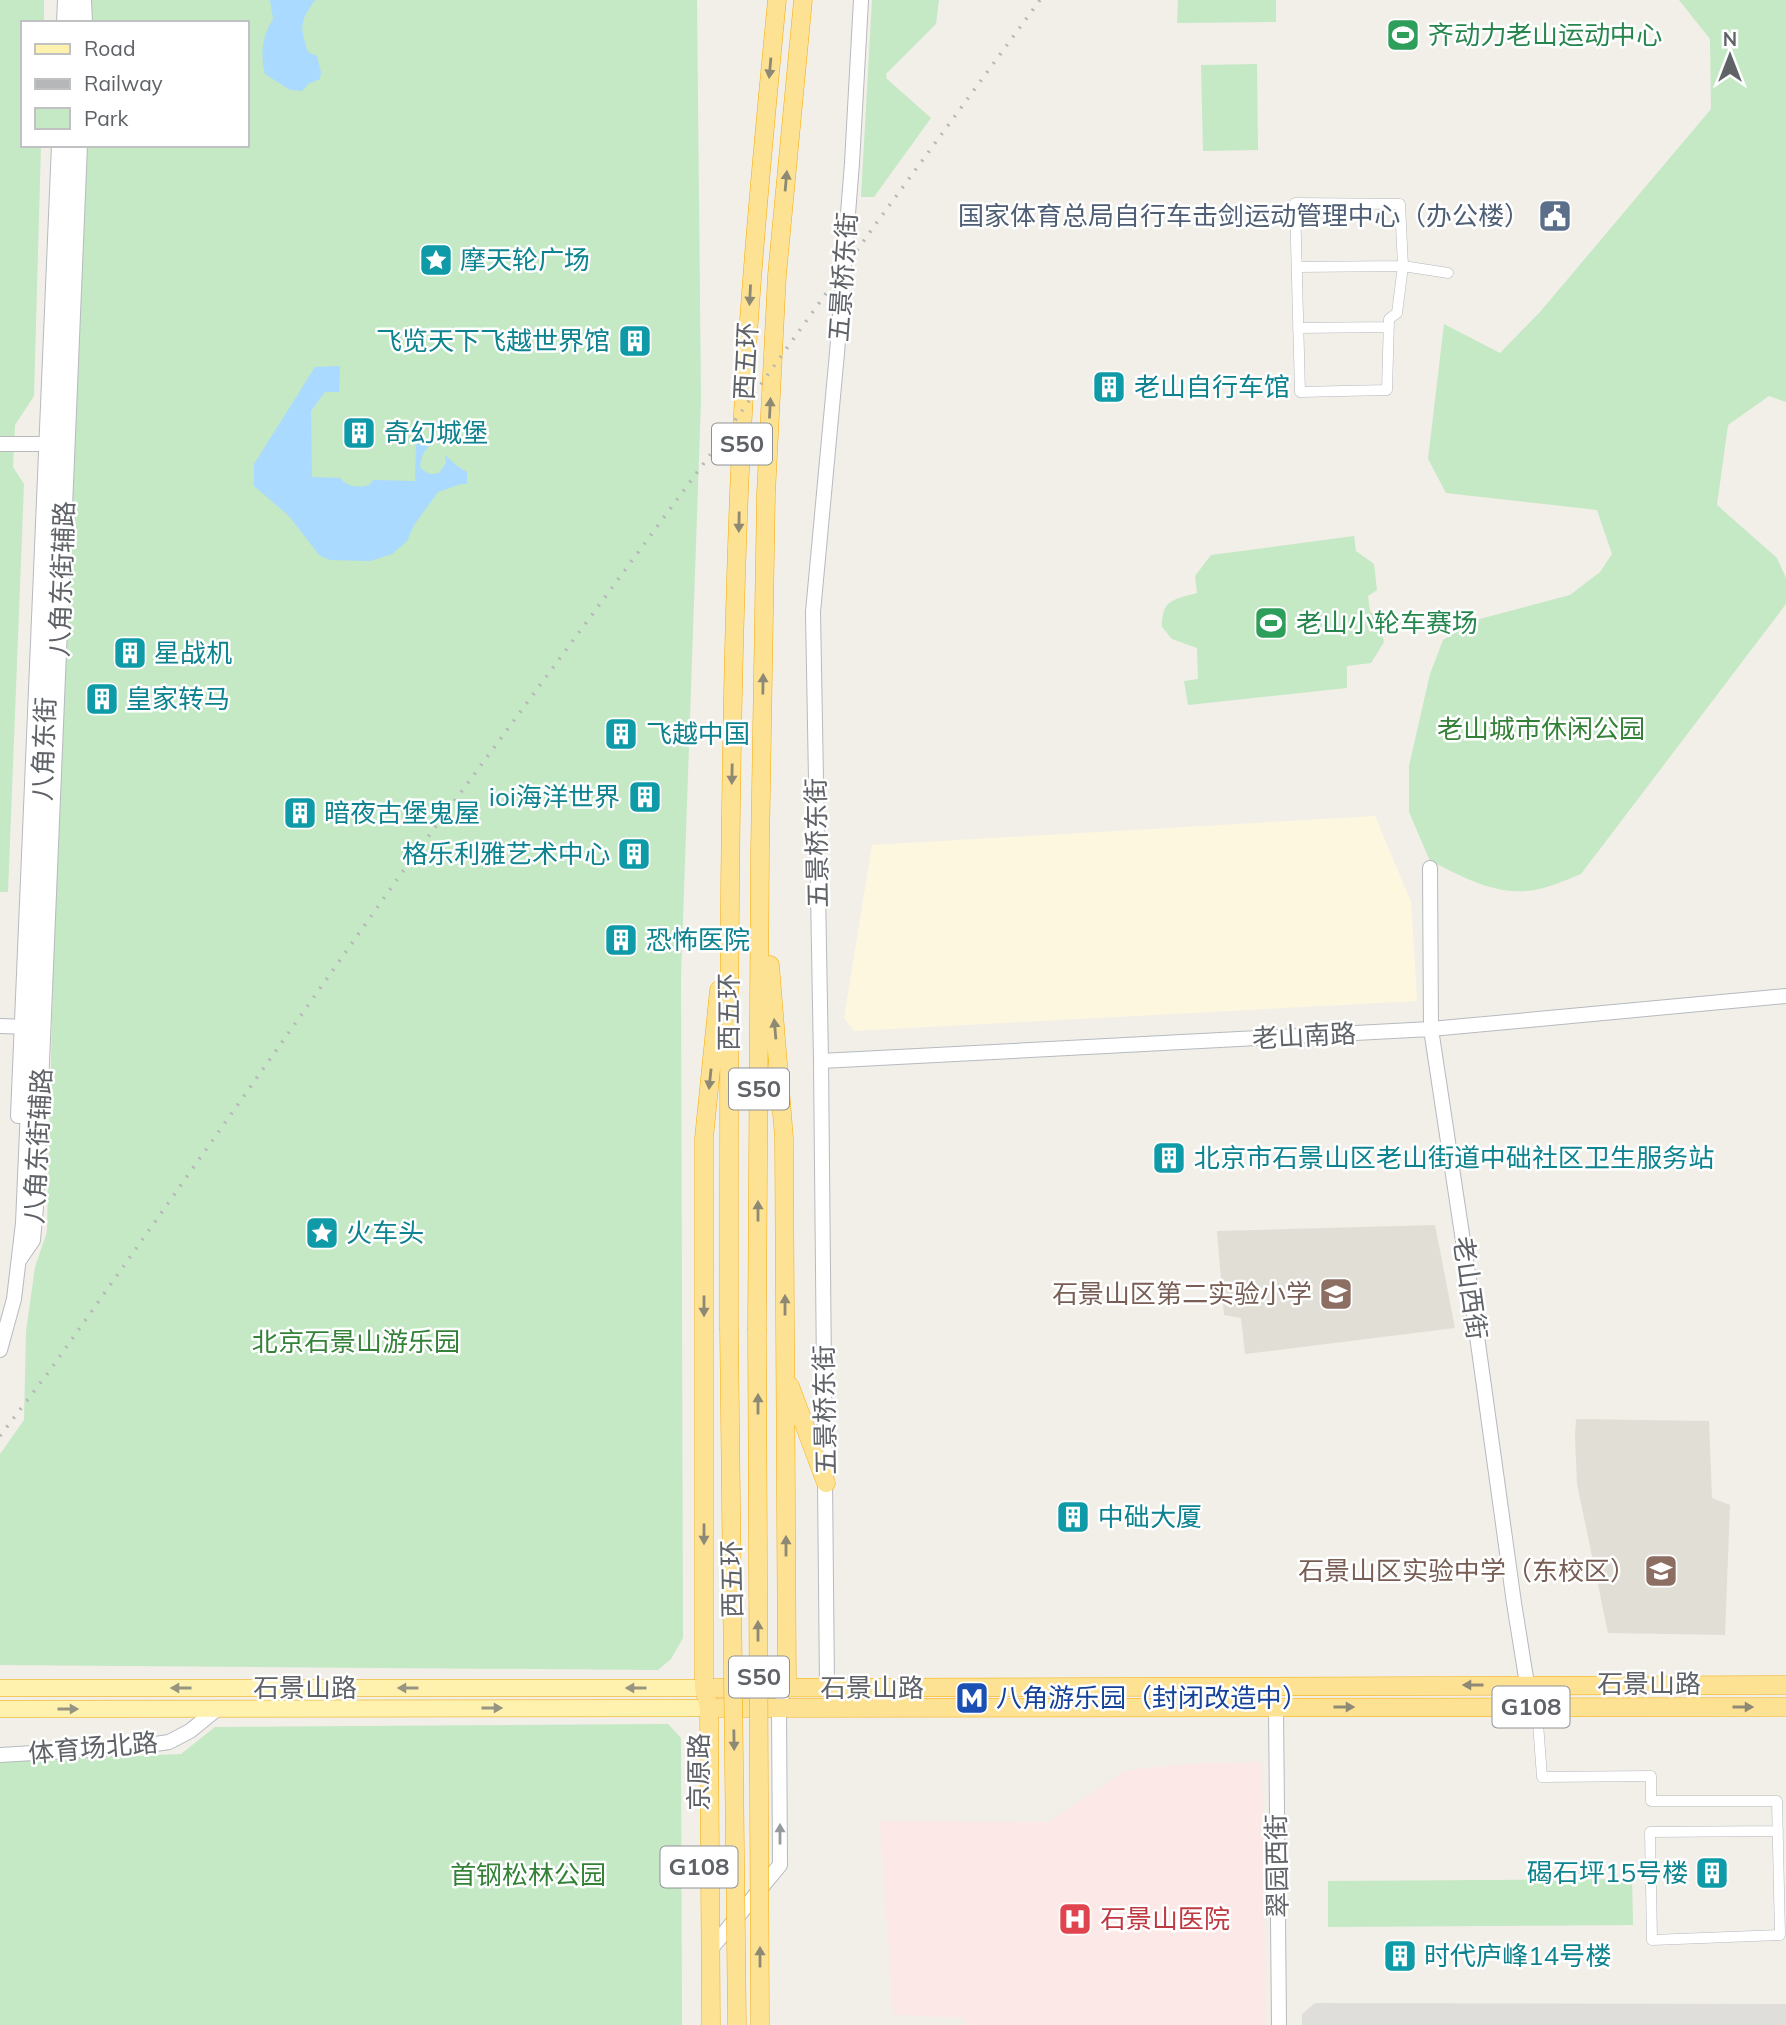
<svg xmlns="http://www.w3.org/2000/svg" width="1786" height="2025" viewBox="0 0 1786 2025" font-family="Mulish,'Noto Sans SC',sans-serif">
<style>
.commercial{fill:#fef7e0}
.industrial{fill:#e0deda}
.education{fill:#e1ded6}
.medical{fill:#fce8e6}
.green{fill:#c5e8c5}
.water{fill:#aadaff}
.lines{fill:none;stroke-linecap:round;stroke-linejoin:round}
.street-casing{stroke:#b5b8bc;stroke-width:11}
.secondary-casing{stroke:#b6babf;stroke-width:16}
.primary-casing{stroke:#f2c960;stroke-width:18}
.highway-casing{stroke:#f9ab00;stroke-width:19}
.street{stroke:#fff;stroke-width:10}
.secondary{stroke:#fff;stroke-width:14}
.primary{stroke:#fff2af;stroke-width:16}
.highway{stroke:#fde293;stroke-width:18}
.rail{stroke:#b6b7b8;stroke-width:3.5;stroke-dasharray:2 9;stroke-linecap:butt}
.highway-bridge-casing{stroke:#f9ab00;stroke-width:19;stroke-linecap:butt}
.highway-bridge{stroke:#fde293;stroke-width:18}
.oneway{fill:#8e8975}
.oneway2{fill:#979581}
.oneway3{fill:#979a9d}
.labels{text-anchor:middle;stroke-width:5;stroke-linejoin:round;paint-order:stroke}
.shield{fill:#fff;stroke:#8f9295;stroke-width:2}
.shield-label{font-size:24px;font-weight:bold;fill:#5f6368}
.leisure-label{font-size:26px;fill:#27864d;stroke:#fff;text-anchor:start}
.service-label{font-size:26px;fill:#4e5e75;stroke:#fff;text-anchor:end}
.culture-label{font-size:26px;fill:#0d838f;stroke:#fff;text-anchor:start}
.street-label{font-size:26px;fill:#5f6368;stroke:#fff}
.park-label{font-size:26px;fill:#348238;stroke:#fff}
.education-label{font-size:26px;fill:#785e54;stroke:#fff;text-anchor:end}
.transit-label{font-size:26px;fill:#164399;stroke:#fff;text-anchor:start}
.health-label{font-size:26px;fill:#be3a42;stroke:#fff;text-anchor:start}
</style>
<rect width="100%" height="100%" fill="#f1efe8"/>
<!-- commercial -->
<path class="commercial" d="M1375,816L1411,902L1417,1001L854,1031L844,1018L872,845Z"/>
<!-- industrial -->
<path class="industrial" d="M1315,2003L1786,2004V2025H1302V2014Z"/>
<!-- education -->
<path class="education" d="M1435,1225L1455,1328L1245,1354L1241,1318L1224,1315L1217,1231Z
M1576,1419L1709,1421L1712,1498L1730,1505L1725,1635L1608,1633L1577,1484L1575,1436Z"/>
<!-- medical -->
<path class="medical" d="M1262,1762L1266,2025H966V2018L893,2015L880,1821L1048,1822L1126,1770L1186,1764Z"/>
<!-- green -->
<path class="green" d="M0,0H44V23H23V145H41L34,396L15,425L13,467L24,484L8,892H0Z
M89,0H697L701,400L681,976L683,1638L671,1659L658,1670L0,1665V1454L24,1420L26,1332L35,1267L47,1232L55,889L83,145H247V23H88Z
M872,0H939L936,24L886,74L887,79L931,118L874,197H861Z
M1178,0H1276V22L1177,23Z
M1679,0H1786V402L1769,396L1728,425L1717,505L1777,558L1786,578V604L1581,874C1568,879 1553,886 1539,889C1499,898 1466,878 1430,861L1409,812V766L1430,674L1443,640L1476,620L1570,595L1600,572L1612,554L1597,510L1446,493L1428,459L1444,324L1500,353L1540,312L1711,109L1710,39Z
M1257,64L1258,150L1203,151L1201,65Z
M1354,536L1356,551L1374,564L1377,590L1368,596L1370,611L1378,619L1384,642L1371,663L1347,666V688L1188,705L1184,681L1198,679L1197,648L1172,639L1162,627C1162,599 1173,600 1197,593L1195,576L1211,555Z
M668,1724L681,1738L682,2025H0V1762L181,1754L215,1727Z
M1632,1879L1633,1925L1328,1927V1881Z"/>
<!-- water -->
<path class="water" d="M270,0H315C299,22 300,27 308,52L317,56L321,72L320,79L308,84L302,91L290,90L265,74C260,53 262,37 273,19Z
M340,366L339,392H325L311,411L312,477L340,478C347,487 358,488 369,485L373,480L415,481L416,444L430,445C423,452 421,457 420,467C427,474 430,475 439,473L446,463L445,455L457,466L467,472V484H461L438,492L414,525L407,541L392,554L370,561L330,560L320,556L288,515L254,486V464L315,367Z"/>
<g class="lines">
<defs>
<path id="street" d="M1297,267L1403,266L1397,313L1389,319L1387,390L1300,392L1295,203L1400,204L1403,266L1448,273
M1298,328L1389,327
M1528,1707L1538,1723L1542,1777L1651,1776V1801H1777L1780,1935L1652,1940L1650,1832L1778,1831"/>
<path id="secondary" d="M84,0L85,23
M64,23L65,0
M75,23L76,0
M0,444H55
M1430,868L1431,1029L1473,1307L1514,1603L1527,1684L1528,1707
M0,1026L30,1027
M821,1061L1431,1029L1786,996
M18,1116L59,145
M20,1259L33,1240L36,1207L80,145
M0,1350L14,1299L23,1223L70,145
M827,1688L821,1061L813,612L837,353L852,163L861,0
M1276,1707L1279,2025
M0,1755L135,1747L169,1742L190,1731L217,1709
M710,1950L780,1865L779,1708L782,1701"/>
<path id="primary" d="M0,1688H704
M0,1709L709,1708"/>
<path id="highway" d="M770,965L784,1138L787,1688
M729,1328C729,1050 728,771 739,493C746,328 761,164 777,0
M757,1328L760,850L766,494L777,275L803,0
M790,1386L826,1483
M704,1688L1786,1685
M709,1708L1786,1707
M711,2025L709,1708L704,1688V1138L719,990"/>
</defs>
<!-- street casing -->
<use href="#street" class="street-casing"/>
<!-- secondary casing -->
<use href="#secondary" class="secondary-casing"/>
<!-- primary casing -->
<use href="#primary" class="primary-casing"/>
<!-- highway casing -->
<use href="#highway" class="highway-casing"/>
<!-- street -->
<use href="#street" class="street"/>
<!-- secondary -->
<use href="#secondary" class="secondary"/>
<!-- primary -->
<use href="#primary" class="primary"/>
<!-- highway -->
<use href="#highway" class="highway"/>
<!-- rail -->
<path class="rail" d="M0,1436L48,1373L408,864L721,440L875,225L1040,0"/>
<defs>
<path id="highway-bridge" d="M729,1328L737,2025
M757,1328L760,2025"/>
</defs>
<!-- highway-bridge casing -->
<use href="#highway-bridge" class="highway-bridge-casing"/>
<!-- highway-bridge -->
<use href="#highway-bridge" class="highway-bridge"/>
</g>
<!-- one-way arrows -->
<defs><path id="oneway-solid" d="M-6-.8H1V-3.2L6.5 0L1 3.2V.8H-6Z" transform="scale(1.75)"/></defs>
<g class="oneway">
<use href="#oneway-solid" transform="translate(770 68) rotate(95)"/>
<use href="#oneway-solid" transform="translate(786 181) rotate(-85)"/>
<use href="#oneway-solid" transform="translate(750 295) rotate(93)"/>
<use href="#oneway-solid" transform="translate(770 408) rotate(-87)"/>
<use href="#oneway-solid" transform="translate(739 522) rotate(91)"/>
<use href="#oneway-solid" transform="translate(763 684) rotate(-89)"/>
<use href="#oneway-solid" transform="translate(732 774) rotate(91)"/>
<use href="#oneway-solid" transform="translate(775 1029) rotate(-95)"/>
<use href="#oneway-solid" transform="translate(710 1079) rotate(96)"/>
<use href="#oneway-solid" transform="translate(758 1211) rotate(-90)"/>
<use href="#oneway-solid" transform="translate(785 1305) rotate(-90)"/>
<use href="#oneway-solid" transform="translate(704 1306) rotate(90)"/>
<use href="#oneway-solid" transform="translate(758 1404) rotate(-90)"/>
<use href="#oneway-solid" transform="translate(704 1534) rotate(90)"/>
<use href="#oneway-solid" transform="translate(786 1546) rotate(-90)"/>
<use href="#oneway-solid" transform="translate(758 1631) rotate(-90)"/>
<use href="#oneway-solid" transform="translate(1473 1685) rotate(180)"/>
<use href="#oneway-solid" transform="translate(1344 1707)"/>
<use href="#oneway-solid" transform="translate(1743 1707)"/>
<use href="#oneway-solid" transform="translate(734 1740) rotate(89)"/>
<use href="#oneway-solid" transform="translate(760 1957) rotate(-90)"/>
</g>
<g class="oneway2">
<use href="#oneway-solid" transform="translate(181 1688) rotate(180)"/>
<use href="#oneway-solid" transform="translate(408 1688) rotate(180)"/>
<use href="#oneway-solid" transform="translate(636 1688) rotate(180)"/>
<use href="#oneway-solid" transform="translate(492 1708)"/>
<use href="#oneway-solid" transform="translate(68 1709)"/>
</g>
<use class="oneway3" href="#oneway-solid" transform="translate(780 1834) rotate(-90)"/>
<!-- icons -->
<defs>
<symbol id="stadium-square" viewBox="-11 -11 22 22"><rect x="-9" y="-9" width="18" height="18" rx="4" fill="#2e9e5b" stroke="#fff"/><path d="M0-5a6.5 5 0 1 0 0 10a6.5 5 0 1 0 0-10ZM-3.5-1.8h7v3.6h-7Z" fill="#fff"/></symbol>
<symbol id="civic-square" viewBox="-11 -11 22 22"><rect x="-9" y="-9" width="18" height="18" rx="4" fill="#5c6f8a" stroke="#fff"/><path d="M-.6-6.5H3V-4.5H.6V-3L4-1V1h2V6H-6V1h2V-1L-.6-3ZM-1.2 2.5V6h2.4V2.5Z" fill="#fff"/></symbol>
<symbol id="sight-square" viewBox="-11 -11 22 22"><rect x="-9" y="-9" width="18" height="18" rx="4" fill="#0f9aa8" stroke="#fff"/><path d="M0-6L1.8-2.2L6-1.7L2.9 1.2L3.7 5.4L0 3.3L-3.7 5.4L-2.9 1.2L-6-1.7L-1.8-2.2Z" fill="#fff"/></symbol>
<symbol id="building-square" viewBox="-11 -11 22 22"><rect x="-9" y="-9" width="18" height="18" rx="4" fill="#0f9aa8" stroke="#fff"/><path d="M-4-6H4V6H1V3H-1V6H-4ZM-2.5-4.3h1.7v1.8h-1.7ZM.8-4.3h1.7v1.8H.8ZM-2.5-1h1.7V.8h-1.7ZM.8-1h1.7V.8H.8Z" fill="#fff"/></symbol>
<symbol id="school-square" viewBox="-11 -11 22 22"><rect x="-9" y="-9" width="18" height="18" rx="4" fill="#8d6e63" stroke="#fff"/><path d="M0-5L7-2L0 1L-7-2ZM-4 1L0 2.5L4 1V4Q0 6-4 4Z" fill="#fff"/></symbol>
<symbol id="metro-square" viewBox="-11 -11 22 22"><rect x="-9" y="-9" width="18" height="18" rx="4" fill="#1a4fb4" stroke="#fff"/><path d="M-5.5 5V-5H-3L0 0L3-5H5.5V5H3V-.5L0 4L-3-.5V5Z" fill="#fff"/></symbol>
<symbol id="hospital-square" viewBox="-11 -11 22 22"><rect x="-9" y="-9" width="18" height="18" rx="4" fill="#e0444e" stroke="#fff"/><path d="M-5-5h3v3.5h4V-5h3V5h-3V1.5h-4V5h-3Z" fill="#fff"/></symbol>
</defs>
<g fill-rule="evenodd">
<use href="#stadium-square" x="1384" y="16" width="38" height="38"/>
<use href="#civic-square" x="1536" y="197" width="38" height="38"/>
<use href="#sight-square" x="417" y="241" width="38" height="38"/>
<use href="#building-square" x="616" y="322" width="38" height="38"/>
<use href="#building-square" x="1090" y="368" width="38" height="38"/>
<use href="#building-square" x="340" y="414" width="38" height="38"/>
<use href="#stadium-square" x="1252" y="604" width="38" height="38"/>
<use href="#building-square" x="111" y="634" width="38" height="38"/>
<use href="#building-square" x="83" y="680" width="38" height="38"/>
<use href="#building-square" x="602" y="715" width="38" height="38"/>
<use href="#building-square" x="626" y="778" width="38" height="38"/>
<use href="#building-square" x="281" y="794" width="38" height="38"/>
<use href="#building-square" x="615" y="835" width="38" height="38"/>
<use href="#building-square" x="602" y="921" width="38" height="38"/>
<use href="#building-square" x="1150" y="1139" width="38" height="38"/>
<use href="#sight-square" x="303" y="1214" width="38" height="38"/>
<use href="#school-square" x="1317" y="1275" width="38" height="38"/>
<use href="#building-square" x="1054" y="1498" width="38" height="38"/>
<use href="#school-square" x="1642" y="1552" width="38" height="38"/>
<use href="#metro-square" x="953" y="1679" width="38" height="38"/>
<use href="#building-square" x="1693" y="1854" width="38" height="38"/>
<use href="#hospital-square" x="1056" y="1900" width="38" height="38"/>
<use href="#building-square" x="1381" y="1937" width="38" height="38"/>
</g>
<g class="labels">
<!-- shield labels -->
<g class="shield">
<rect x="712" y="423.5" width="60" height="41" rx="5"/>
<rect x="729" y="1068.5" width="60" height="41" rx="5"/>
<rect x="729" y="1656.5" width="60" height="41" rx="5"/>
<rect x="1492.5" y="1686.5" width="77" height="41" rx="5"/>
<rect x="660.5" y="1846.5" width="77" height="41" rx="5"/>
</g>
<g class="shield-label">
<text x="742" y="452">S50</text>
<text x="759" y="1097">S50</text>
<text x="759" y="1685">S50</text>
<text x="1531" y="1715">G108</text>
<text x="699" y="1875">G108</text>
</g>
<!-- leisure labels -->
<g class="leisure-label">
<text x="1428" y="44">齐动力老山运动中心</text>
<text x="1296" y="632">老山小轮车赛场</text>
</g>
<!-- service labels -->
<g class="service-label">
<text x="1530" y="225">国家体育总局自行车击剑运动管理中心（办公楼）</text>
</g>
<!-- culture labels -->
<g class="culture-label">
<text x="460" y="269">摩天轮广场</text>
<text x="610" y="350" text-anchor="end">飞览天下飞越世界馆</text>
<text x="1134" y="396">老山自行车馆</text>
<text x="384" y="442">奇幻城堡</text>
<text x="154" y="662">星战机</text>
<text x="126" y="708">皇家转马</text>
<text x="646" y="743">飞越中国</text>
<text x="620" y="806" text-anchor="end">ioi海洋世界</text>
<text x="324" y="822">暗夜古堡鬼屋</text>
<text x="610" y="863" text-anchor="end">格乐利雅艺术中心</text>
<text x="646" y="949">恐怖医院</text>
<text x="1194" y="1167">北京市石景山区老山街道中础社区卫生服务站</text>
<text x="346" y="1242">火车头</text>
<text x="1098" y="1526">中础大厦</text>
<text x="1688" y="1882" text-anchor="end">碣石坪15号楼</text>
<text x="1424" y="1965">时代庐峰14号楼</text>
</g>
<!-- street labels -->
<g class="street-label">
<text transform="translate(843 277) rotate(-86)" y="9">五景桥东街</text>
<text transform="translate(746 361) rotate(-87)" y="9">西五环</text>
<text transform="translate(62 579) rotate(-88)" y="9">八角东街辅路</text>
<text transform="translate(44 749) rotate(-88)" y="9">八角东街</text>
<text transform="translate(817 843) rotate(-91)" y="9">五景桥东街</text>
<text transform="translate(729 1012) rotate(-90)" y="9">西五环</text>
<text transform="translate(1304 1036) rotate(-3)" y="9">老山南路</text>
<text transform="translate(38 1146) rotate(-87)" y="9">八角东街辅路</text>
<text transform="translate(1470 1288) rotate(82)" y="9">老山西街</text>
<text transform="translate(825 1410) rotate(-91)" y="9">五景桥东街</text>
<text transform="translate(732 1579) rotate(-91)" y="9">西五环</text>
<text x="1649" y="1693">石景山路</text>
<text x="305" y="1697">石景山路</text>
<text x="872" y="1697">石景山路</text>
<text transform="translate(93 1748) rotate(-5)" y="9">体育场北路</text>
<text transform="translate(699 1772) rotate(-90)" y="9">京原路</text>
<text transform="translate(1277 1866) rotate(-91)" y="9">翠园西街</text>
</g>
<!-- park labels -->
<g class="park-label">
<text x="1541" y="738">老山城市休闲公园</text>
<text x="356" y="1351">北京石景山游乐园</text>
<text x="528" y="1884">首钢松林公园</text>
</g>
<!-- education labels -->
<g class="education-label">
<text x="1312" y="1303">石景山区第二实验小学</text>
<text x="1636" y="1580">石景山区实验中学（东校区）</text>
</g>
<!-- transit labels -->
<g class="transit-label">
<text x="996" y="1707">八角游乐园（封闭改造中）</text>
</g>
<!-- health labels -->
<g class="health-label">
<text x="1100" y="1928">石景山医院</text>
</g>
</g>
<!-- legend -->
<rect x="21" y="21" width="228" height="126" fill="#ffffff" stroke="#bfc1c3" stroke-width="2"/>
<rect x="35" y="44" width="35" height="10" fill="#fff2af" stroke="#bfc1c3" stroke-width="2"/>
<text x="84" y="56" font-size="21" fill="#5f6368">Road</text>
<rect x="35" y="79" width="35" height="10" fill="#b6b7b8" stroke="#bfc1c3" stroke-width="2"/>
<text x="84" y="91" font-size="21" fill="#5f6368">Railway</text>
<rect x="35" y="108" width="35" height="21" fill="#c5e8c5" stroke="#bfc1c3" stroke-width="2"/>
<text x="84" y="126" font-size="21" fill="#5f6368">Park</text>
<!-- north arrow -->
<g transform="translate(1730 56)" stroke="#ffffff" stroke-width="5" paint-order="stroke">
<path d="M0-5L12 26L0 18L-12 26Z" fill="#5f6368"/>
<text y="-10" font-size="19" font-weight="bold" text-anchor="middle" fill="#5f6368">N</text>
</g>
</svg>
